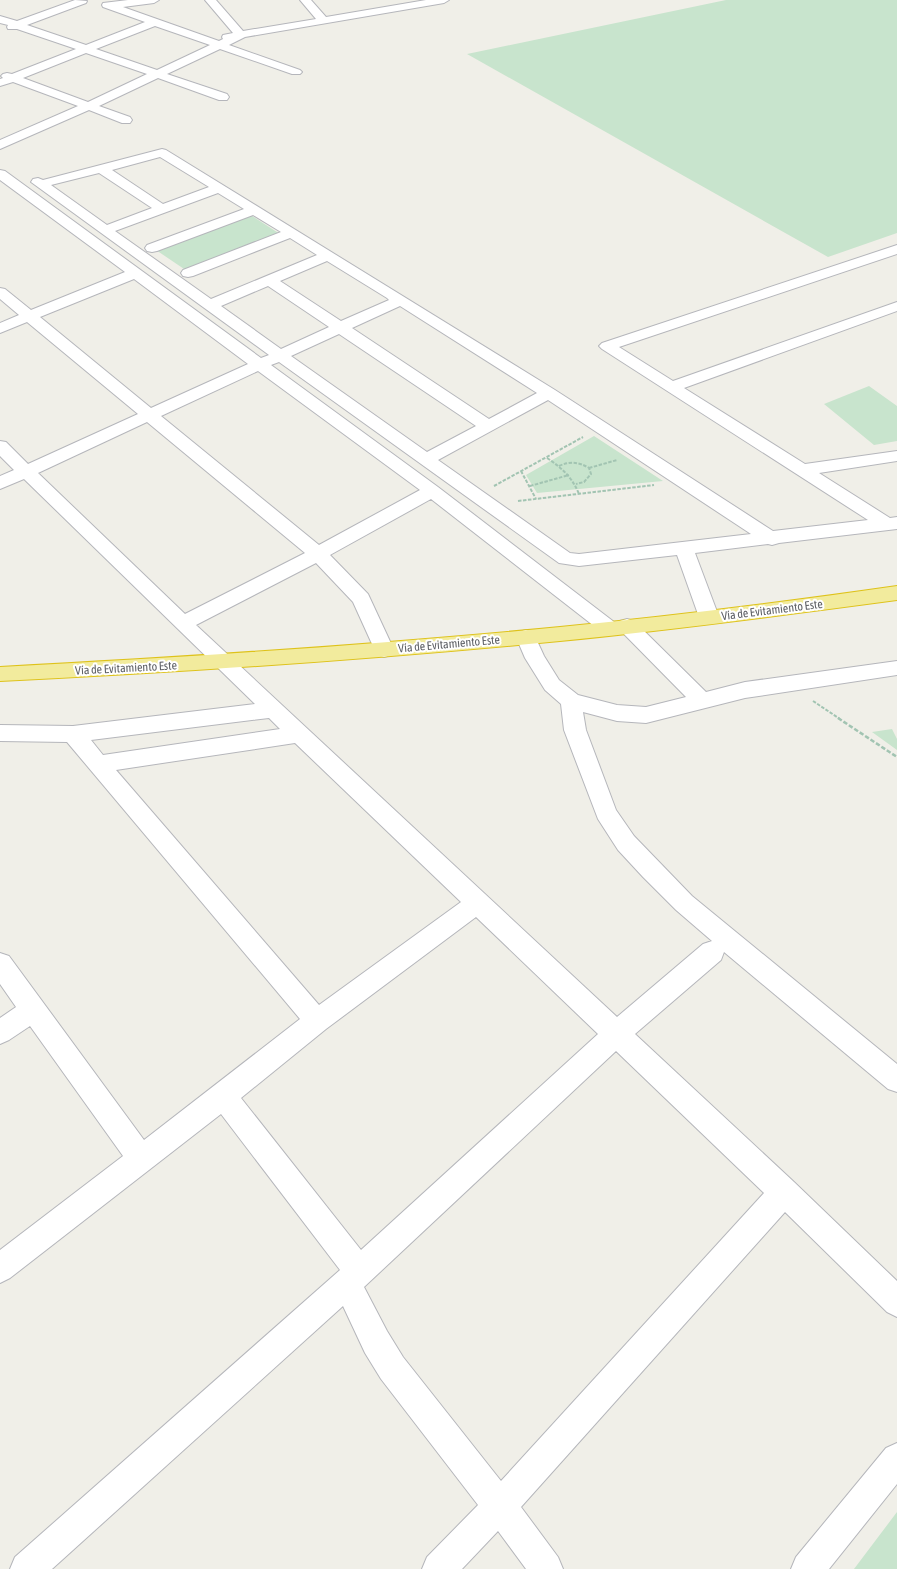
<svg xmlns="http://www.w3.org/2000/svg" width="897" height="1569" viewBox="0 0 897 1569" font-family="'Asap Condensed',sans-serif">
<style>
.green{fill:#c8e4cd}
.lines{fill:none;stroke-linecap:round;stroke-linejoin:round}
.minor-casing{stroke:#b5b6bb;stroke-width:2}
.highway-casing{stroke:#dec21a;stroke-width:2}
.path-far1{stroke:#a2c4b2;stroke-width:2;stroke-dasharray:3.5 1.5;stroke-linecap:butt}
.path{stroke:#a2c4b2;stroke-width:2.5;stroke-dasharray:4.5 2;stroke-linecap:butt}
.minor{fill:#fff;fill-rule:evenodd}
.highway{fill:#f2eb9d;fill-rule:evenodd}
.labels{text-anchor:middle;stroke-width:4;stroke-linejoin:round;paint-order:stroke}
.street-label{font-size:12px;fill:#5f6166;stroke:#fff}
</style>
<rect width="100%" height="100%" fill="#f0efe8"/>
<!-- green -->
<path class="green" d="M726,0H897V233L828,257L467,54Z
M249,214L280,234L187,271L156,250Z
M869,386L897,406V441L874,445L824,404Z
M594,436L663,481L537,493L526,475Z
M892,729L897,739V750L872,732Z
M897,1512V1569H854Z"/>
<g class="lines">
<defs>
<path id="minor" d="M75,0L87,1L86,3L27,25L86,45L145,22L103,7L102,5L103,3L128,0H159L154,3L123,7L219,41L223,39L222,37L223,35L233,33L205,0H216L243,31L316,19L300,0H311L326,17L426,0H449L444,3L245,37L229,45L300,70L302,72L300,74H292L220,49L167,74L227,94L229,97L227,100H219L158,78L99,106L130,117L132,120L130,123H122L89,110L0,149V140L78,106L13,82L0,86V79L3,78L1,76L3,74L7,73L12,74L76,49L17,29H8L7,27L8,25L0,23V16L17,21ZM155,26L210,45L157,70L96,49ZM86,53L147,74L88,102L23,78Z
M162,149L166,150L555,390L773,531L868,520L602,349L599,346L602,343L897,245V254L619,347L673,381L897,302V311L684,388L805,464L897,451V461L819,473L890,518L897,517V529L779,543L772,545L768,544L695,553L719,617L716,622L709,624L702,622L699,617L677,555L579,566L559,563L279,362L271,365L438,487L618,625L620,621L627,619L634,621L706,692L745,682L897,661V675L745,698L646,723L617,721L583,712L586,730L616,810L634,836L692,896L897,1064V1092L888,1089L724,952L721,960L635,1034L794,1182L897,1281V1317L887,1312L785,1212L521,1507L558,1557L563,1569H526L498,1531L462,1569H422L427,1557L478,1505L381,1379L365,1353L343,1306L52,1569H10L15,1557L340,1270L221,1114L10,1278L0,1283V1250L123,1156L30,1026L9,1040L0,1044V1018L16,1007L0,984V953L9,956L144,1140L300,1019L67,742L0,741V725L73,726L255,704L24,479L0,489V476L14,470L0,456V441L6,442L28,464L138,414L27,322L0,333V323L19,315L0,299V288L5,289L31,310L125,272L0,180V170L5,171L261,358L269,355L31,182L33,179L38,178L43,180ZM160,157L209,187L163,204L112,170ZM99,173L152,208L107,225L51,185ZM218,193L244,209L147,245L145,248L147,251L152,252L157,251L253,215L281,232L183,270L181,273L183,276L188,277L193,276L290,238L317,255L211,299L115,231ZM327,261L387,298L389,300L341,321L280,281ZM134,279L248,364L151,408L40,317ZM268,286L329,327L281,349L221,306ZM400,306L537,393L489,419L352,328ZM339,334L476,426L427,452L291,356ZM258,371L420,490L319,545L161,416ZM548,400L751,534L579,554L570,553L438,460ZM147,422L305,553L185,614L38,473ZM431,499L603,633L610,635L617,633L619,629L686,697L646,707L617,705L578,695L559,680L544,656L533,632L526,630L519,632L516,637L525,658L545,690L561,704L564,730L598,819L618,850L643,877L676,910L712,941L703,944L617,1017L196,625L316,563L353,602L377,655L384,657L391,655L394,650L368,594L330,555ZM269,718L280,729L103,755L91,740ZM295,743L461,902L319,1005L116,770ZM476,917L598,1034L361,1250L241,1098L326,1029ZM616,1051L764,1193L501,1481L403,1357L387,1331L364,1287Z
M897,1443V1484L829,1569H791L796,1557L886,1448Z"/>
<path id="highway" d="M897,586V600C785,615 673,630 560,641C374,659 187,672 0,681V667C187,657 374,645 560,627C673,616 785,602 897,586Z"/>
</defs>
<!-- minor casing -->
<use href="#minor" class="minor-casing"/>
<!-- highway casing -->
<use href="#highway" class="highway-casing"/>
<!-- path-far1 -->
<path class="path-far1" d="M547,458C562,468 572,477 579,494
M559,466C570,461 579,462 589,468L591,474L584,482L576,484
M589,468L617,460
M521,471L536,499
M494,486L583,437
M530,486L569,475
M518,501L654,485
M813,701L840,719"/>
<!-- path -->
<path class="path" d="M838,718L897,757"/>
<!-- minor -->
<use href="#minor" class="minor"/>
<!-- highway -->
<use href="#highway" class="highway"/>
</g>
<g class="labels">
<!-- street labels -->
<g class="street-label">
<text transform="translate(772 610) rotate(-7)" y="4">Vía de Evitamiento Este</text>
<text transform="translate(449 644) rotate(-5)" y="4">Vía de Evitamiento Este</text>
<text transform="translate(126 668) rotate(-3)" y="4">Vía de Evitamiento Este</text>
</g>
</g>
</svg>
